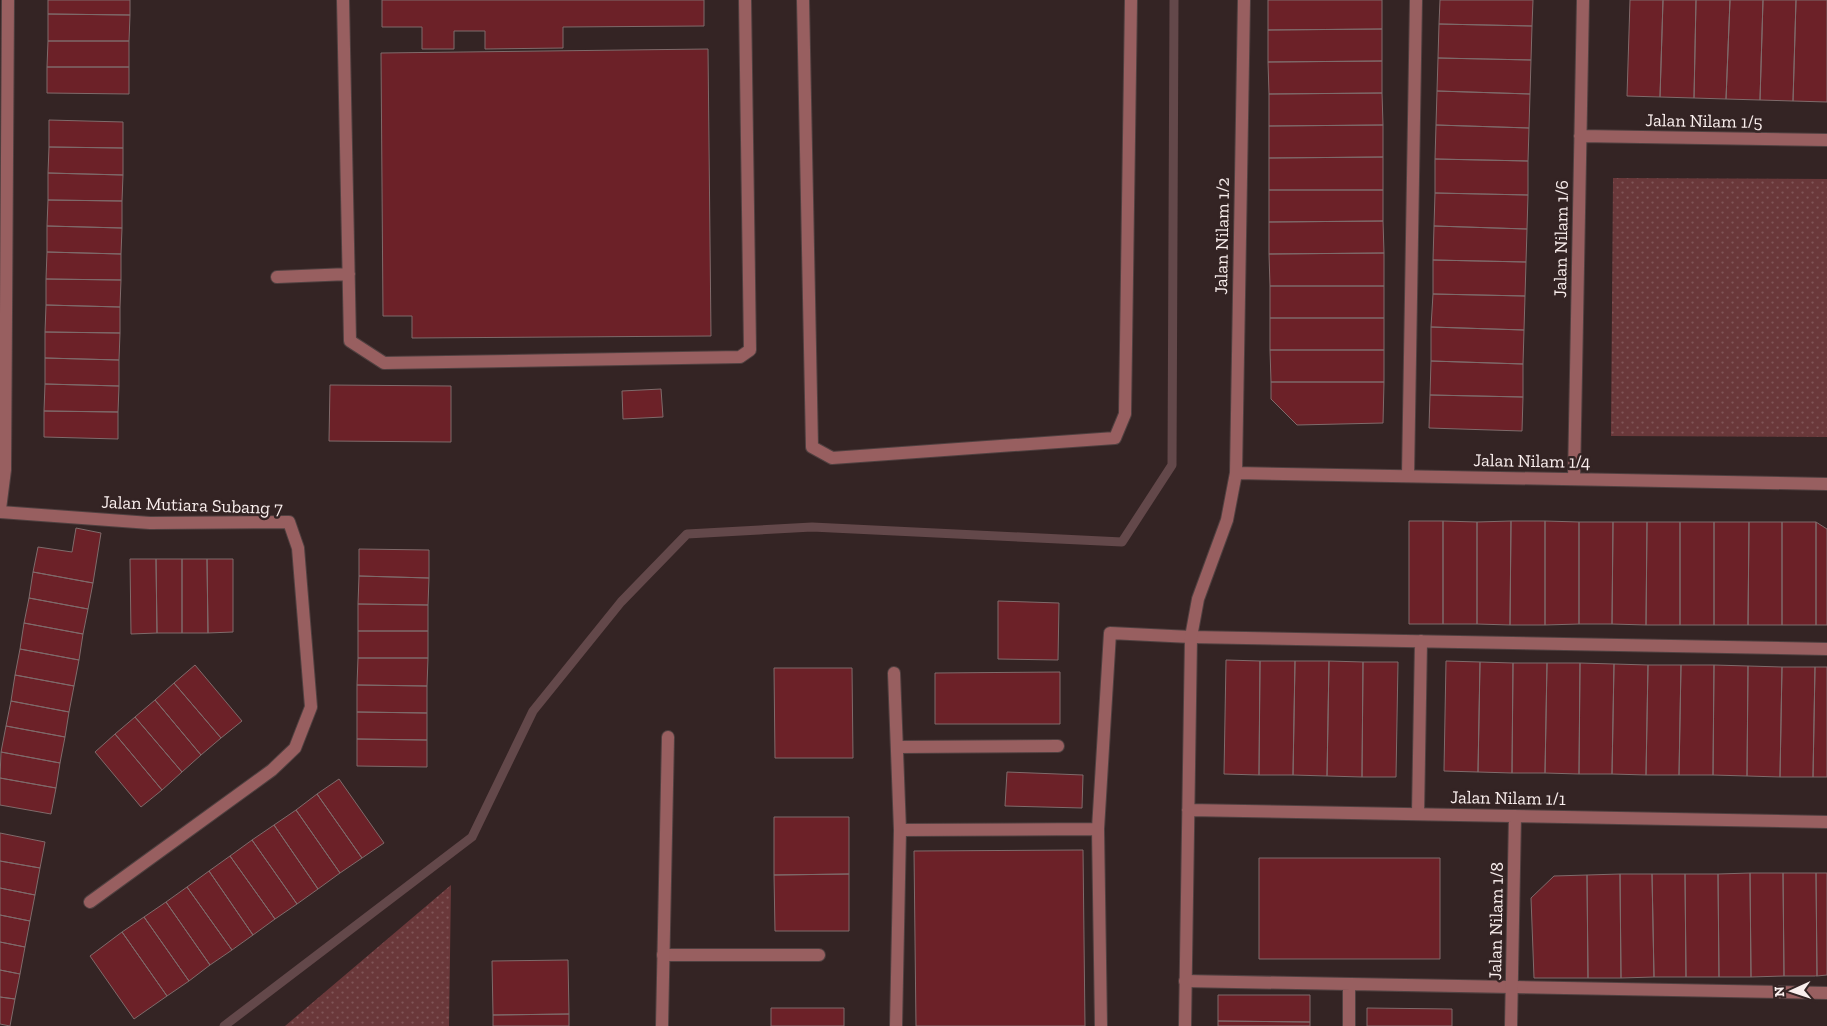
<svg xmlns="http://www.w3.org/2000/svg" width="1827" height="1026" viewBox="0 0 1827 1026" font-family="'Zilla Slab',serif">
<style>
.grass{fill:url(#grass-dots)}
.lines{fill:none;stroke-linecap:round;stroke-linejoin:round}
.stream{stroke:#63484a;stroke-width:9}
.building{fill:#6c2128;stroke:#7f6b6b}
.service-casing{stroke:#504040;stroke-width:14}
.minor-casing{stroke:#504040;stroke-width:14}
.service{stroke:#985f60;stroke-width:12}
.minor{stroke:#985f60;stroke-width:12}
.labels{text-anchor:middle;stroke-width:5;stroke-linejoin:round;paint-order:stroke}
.street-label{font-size:18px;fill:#f9eeed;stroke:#342424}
</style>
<defs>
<pattern id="grass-dots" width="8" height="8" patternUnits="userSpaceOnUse" patternTransform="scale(1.25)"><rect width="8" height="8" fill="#6a383a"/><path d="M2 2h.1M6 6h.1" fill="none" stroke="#805557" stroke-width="1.8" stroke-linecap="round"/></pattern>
</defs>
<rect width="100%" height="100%" fill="#342424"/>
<!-- grass -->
<path class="grass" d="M1613,178L1827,179V437L1611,436Z
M451,885L449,1026H285Z"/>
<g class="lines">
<!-- stream -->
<path class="stream" d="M224,1026L472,837L533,711L621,602L687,534L812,527L1122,542L1172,465L1174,0"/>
</g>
<!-- building -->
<path class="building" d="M48,0H130V15L48,14Z
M382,0H704V26L563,27V48L485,49V31H454V49H422V27H382Z
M1268,0H1382V29L1268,30Z
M1440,0H1533L1532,26L1439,24Z
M1630,0H1663L1660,97L1627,96Z
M1663,0H1696L1694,98L1660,97Z
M1696,0H1730L1726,99L1694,98Z
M1730,0H1763L1760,100L1726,99Z
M1763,0H1796L1793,101L1760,100Z
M1796,0H1827V102L1793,101Z
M48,14L130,15L129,41H48Z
M1439,24L1532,26L1531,60L1438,58Z
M1382,29V61L1268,62V30Z
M48,41H129V67H47Z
M708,49L711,336L412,338V316H383L381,53Z
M1438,58L1531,60L1530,94L1437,91Z
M1382,61V93L1269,94L1268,62Z
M47,67H129V94L47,93Z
M1437,91L1530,94L1529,128L1436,125Z
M1382,93L1383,125L1269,126V94Z
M49,120L123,122V148L49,147Z
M1383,125V157L1269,158V126Z
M1436,125L1529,128L1528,161L1435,159Z
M49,147L123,148V175L48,173Z
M1383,157V190H1269V158Z
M1435,159L1528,161V195L1435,193Z
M48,173L123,175L122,201L48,200Z
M1269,190H1383V221L1269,222Z
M1435,193L1528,195L1527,229L1434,226Z
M48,200L122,201V228L47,226Z
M1383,221L1384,253L1269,254V222Z
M47,226L122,228L121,254L47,252Z
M1434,226L1527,229L1526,262L1433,260Z
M47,252L121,254V280L46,279Z
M1384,253V286H1270L1269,254Z
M1433,260L1526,262L1525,296L1433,294Z
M46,279L121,280L120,307L46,305Z
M1270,286H1384V318H1270Z
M1433,294L1525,296L1524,330L1431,327Z
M46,305L120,307V333L45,332Z
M1270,318H1384V350H1270Z
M1431,327L1524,330L1523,364L1431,361Z
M45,332L120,333L119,360L45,358Z
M1270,350H1384V382H1271Z
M45,358L119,360V386L45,384Z
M1431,361L1523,364V397L1430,395Z
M1271,382H1384L1383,423L1297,425L1271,399Z
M45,384L119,386L118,412L44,411Z
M330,385L451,386V442L329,441Z
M661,389L663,417L623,419L622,391Z
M1430,395L1523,397L1522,431L1429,428Z
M44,411L118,412V439L44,437Z
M1409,521H1443V624H1409Z
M1443,521L1477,522V624H1443Z
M1511,521L1510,625L1477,624V522Z
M1511,521H1545V625H1510Z
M1545,521L1579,522V624L1545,625Z
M1579,522H1613L1612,624H1579Z
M1613,522H1647L1646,625L1612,624Z
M1647,522H1680V625H1646Z
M1680,522H1714V625H1680Z
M1714,522H1749L1748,625H1714Z
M1749,522H1782V625H1748Z
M1782,522H1816V625H1782Z
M1816,522L1827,529V625H1816Z
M76,528L101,533L93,583L33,572L38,547L72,552Z
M359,549L429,550V578L359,576Z
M130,559H156L157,633L131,634Z
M156,559H182V633H157Z
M182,559H207L208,633H182Z
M207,559H233V632L208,633Z
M33,572L93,583L88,609L29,598Z
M359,576L429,578L428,605L358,604Z
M29,598L88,609L83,634L24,623Z
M998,601L1059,603L1058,660L998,659Z
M358,604L428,605V631H358Z
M24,623L83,634L79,660L20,649Z
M358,631H428V658H358Z
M20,649L79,660L74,686L15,675Z
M358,658H428L427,686L357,685Z
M1226,660L1260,661L1259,775L1224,774Z
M1260,661H1295L1293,775H1259Z
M1295,661H1329L1327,776L1293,775Z
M1329,661L1363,662L1362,777L1327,776Z
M1446,661L1480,662L1478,772L1444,771Z
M1363,662H1398L1396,777H1362Z
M1480,662L1513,663L1512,773L1478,772Z
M1513,663H1547L1545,773H1512Z
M1547,663H1580L1579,774L1545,773Z
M1580,663L1614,664L1612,774H1579Z
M1614,664L1648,665L1646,775L1612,774Z
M195,665L242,721L221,738L174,683Z
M1648,665H1681L1679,775H1646Z
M1681,665H1714L1713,775H1679Z
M1714,665L1748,666L1747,776L1713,775Z
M1748,666L1782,667L1780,777L1747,776Z
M1782,667H1815L1813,777H1780Z
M1815,667H1827V777H1813Z
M774,668H852L853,758H775Z
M1060,672V724H935V673Z
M15,675L74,686L69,712L11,701Z
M174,683L221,738L201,755L155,700Z
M357,685L427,686V713L357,712Z
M155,700L201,755L182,772L135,717Z
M11,701L69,712L65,737L6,726Z
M357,712L427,713V740L357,739Z
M135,717L182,772L162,790L115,734Z
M6,726L65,737L60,763L1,752Z
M115,734L162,790L141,807L95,752Z
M357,739L427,740V767L357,766Z
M1,752L60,763L56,788L0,778Z
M1007,772L1083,775L1082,808L1005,806Z
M0,778L56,788L51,814L0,805Z
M339,779L384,843L362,858L317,794Z
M317,794L362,858L340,873L296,810Z
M296,810L340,873L318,889L274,825Z
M774,817H849V874L774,875Z
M274,825L318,889L297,904L252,840Z
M0,833L45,842L40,868L0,861Z
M252,840L297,904L275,919L230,856Z
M1083,850L1085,1026H916L914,851Z
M230,856L275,919L253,935L209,871Z
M1259,858H1440V959H1259Z
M0,861L40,868L35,895L0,888Z
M209,871L253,935L232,950L187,887Z
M1750,873L1751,977H1719L1718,874Z
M1750,873H1783L1784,976L1751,977Z
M1783,873H1816L1817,976H1784Z
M1816,873H1827V975L1817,976Z
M849,874V931H775L774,875Z
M1620,874L1621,978H1588L1587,875Z
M1620,874H1652L1654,977L1621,978Z
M1652,874H1685L1686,977H1654Z
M1685,874H1718L1719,977H1686Z
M1587,875L1588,978H1534L1531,898L1554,876Z
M187,887L232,950L210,965L166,902Z
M0,888L35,895L30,921L0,915Z
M166,902L210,965L189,981L144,917Z
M0,915L30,921L25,947L0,942Z
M144,917L189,981L167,996L122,932Z
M122,932L167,996L134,1019L90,956Z
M0,942L25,947L20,974L0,970Z
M568,960L569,1014L493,1015L492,961Z
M0,970L20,974L15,999L0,997Z
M1218,995H1310V1022L1218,1021Z
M0,997L15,999L10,1026L0,1024Z
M771,1008H844V1026H771Z
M1367,1008L1452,1009V1026H1367Z
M569,1014V1026H493V1015Z
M1218,1021L1310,1022V1026H1218Z"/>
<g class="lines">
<defs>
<path id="service" d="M343,0L350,341L384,363L740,357L750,350L745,0
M803,0L812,447L832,458L1115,438L1125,414L1131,0
M277,277L349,274
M1408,476L1416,0
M894,673L900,830L896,1026
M897,747L1058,746
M1418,814L1421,641
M1098,829L1110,633L1191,637L1827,649
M900,830L1098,829L1101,1026
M663,955H819
M1185,981L1827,993
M1349,1026V984"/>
<path id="minor" d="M1580,136L1827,140
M1236,473L1827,484
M1574,479L1583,0
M0,509L5,470L8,0
M0,512L150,523L289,522L298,548L311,707L295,748L272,770L90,902
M1188,810L1827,822
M662,1026L668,737
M1185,1026L1191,637L1198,599L1227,520L1236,473L1244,0
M1511,1026L1515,816"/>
</defs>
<!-- service casing -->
<use href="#service" class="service-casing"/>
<!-- minor casing -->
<use href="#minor" class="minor-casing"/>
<!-- service -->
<use href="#service" class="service"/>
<!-- minor -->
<use href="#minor" class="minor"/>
</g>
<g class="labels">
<!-- street labels -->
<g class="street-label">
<text transform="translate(1704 121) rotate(1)" y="6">Jalan Nilam 1/5</text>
<text transform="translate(1222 236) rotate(-89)" y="6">Jalan Nilam 1/2</text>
<text transform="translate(1561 239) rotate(-89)" y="6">Jalan Nilam 1/6</text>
<text transform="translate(1532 461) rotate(1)" y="6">Jalan Nilam 1/4</text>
<text transform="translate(192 505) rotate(2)" y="6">Jalan Mutiara Subang 7</text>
<text transform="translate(1508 798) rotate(1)" y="6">Jalan Nilam 1/1</text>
<text transform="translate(1496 921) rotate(-89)" y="6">Jalan Nilam 1/8</text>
</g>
</g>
<!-- north arrow -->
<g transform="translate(1792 991) rotate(267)" stroke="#342424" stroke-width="4" paint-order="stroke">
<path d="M0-4L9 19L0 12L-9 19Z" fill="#f9eeed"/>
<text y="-8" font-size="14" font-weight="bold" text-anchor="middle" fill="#f9eeed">N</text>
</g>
</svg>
